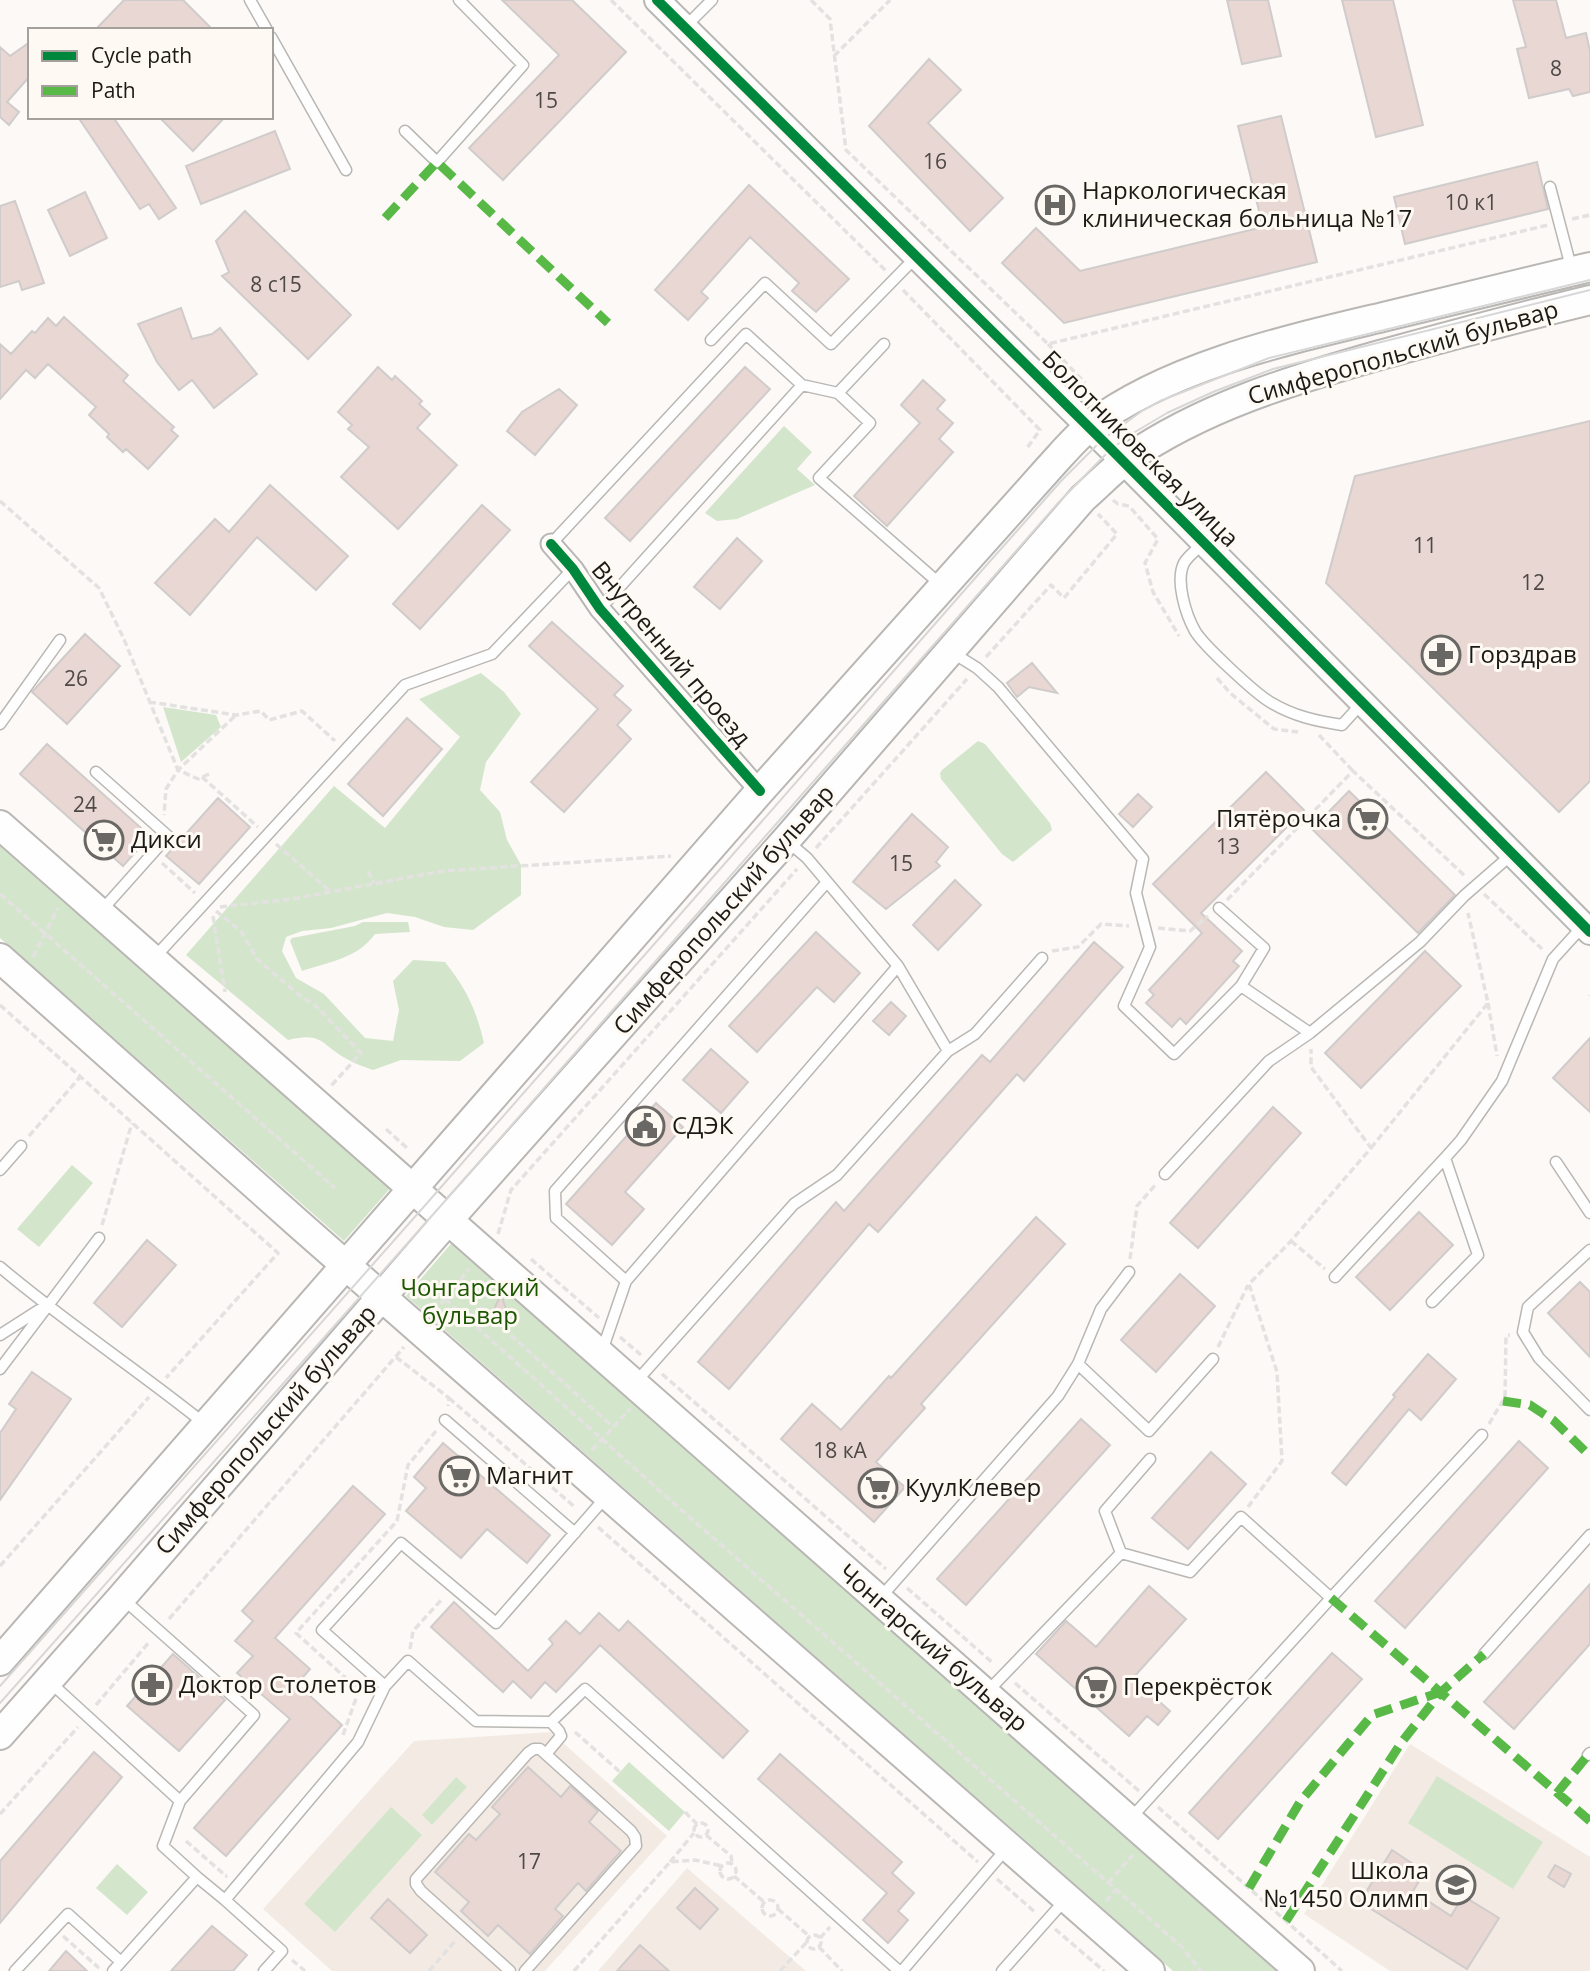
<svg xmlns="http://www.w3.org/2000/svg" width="1590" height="1971" viewBox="0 0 1590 1971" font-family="'Open Sans',sans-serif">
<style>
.built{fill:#f3ebe3}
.green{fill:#d3e6cb}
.building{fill:#e8d7d3;stroke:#cfcccb;stroke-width:2}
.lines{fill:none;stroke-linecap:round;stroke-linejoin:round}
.service-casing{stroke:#b9b7b4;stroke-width:13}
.minor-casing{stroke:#b9b7b4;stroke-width:23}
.tertiary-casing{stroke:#b9b7b4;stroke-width:28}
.secondary-casing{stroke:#b9b7b4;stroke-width:32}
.path{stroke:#e3e2e1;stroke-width:3.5;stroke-dasharray:7 3.5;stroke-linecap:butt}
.service{stroke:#fffefe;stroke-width:10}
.minor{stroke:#fffefe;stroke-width:19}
.tertiary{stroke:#fffefe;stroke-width:24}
.secondary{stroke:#fffefe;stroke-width:28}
.tram{stroke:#d8d7d7;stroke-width:2}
.quiet{stroke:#58b947;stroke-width:9;stroke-dasharray:18 9;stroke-linecap:butt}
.cycleway-casing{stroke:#fff9f3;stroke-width:15}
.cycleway{stroke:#00873e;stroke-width:10}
.labels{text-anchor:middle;stroke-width:6;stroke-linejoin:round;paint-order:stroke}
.number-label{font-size:21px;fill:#4f4946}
.poi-label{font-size:24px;fill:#1c1a17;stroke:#fff9f3;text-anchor:start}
.street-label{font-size:24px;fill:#1c1a17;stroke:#fff9f3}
.park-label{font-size:24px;fill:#1b5701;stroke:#fff9f3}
</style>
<rect width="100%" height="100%" fill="#fcf9f6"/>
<!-- built -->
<path class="built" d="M551,1732L667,1836L545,1971H332L263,1909L414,1741Z
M1410,1744L1590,1857V1971H1390L1304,1914Z
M687,1868L806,1971H598Z"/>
<!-- green -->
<path class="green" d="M784,426L812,452L797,469L815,485L737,519L717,521L705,513Z
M481,673L504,692L521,714L486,762L480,790L500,812L507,840L521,865V895L473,930L444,927L415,917L387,913L331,928L302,931L286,937L282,951L296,978L324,994L365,1038L393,1041L399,1010L393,981L413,960L445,962C467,990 476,1009 484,1043L460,1061L401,1060L373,1070C365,1067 355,1064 347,1059C321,1045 323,1031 288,1040L186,955L334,786L385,828L460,737L419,699Z
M163,707L216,715L221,727L181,762Z
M978,741L985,744L1050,823L1052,830L1013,862L1002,854L941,779L940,773L942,770Z
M0,837L394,1184L344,1241L0,938Z
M363,922H408L410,932L375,934C358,958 329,962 302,971L290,941L292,938L355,926Z
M72,1165L93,1183L39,1247L17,1229Z
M456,1238L1276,1971H1173L406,1296Z
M629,1762L685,1812L669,1831L612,1781Z
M1437,1776L1543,1842L1513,1889L1408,1823Z
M456,1777L467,1787L432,1825L422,1815Z
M391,1807L422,1835L335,1932L304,1904Z
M117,1864L148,1892L127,1915L96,1888Z"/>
<!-- building -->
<path class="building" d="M124,0H183L213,30H95Z
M502,0H572L626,52L503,180L469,148L559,55Z
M1227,0H1268L1281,56L1242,64Z
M1342,0H1393L1423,125L1376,137Z
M1513,0H1556L1566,38L1586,33L1590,51V92L1573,96L1569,89L1529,98L1517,49L1526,47Z
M30,42V76L7,102L19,112L9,125L0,117V47L10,56Z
M929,59L961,90L928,123L1003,198L970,231L869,126Z
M1281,116L1317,262L1064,323L1002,263L1036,228L1080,271L1263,227L1238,126Z
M78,117H113L176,208L159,219L149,204L140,209Z
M159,117H225L193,151Z
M275,131L290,169L201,204L186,166Z
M1537,162L1548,209L1405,244L1394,197Z
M749,185L849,279L816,312L792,291L799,283L750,237L701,292L708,298L688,320L655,290Z
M85,192L107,238L70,256L48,210Z
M15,201L44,283L22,290L19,281L0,287V206Z
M245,211L351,315L308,359L222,276L229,272L216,241Z
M181,308L192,339L212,334L220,328L257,374L214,408L192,380L179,390L157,362L138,324Z
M64,317L128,375L123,381L174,427L171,430L178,436L148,469L126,449L123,452L107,437L109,434L89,415L96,407L48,364L35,378L26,370L0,399V344L11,354L32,331L35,333L48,318L56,326Z
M378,367L392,380L395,376L422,401L419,404L430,414L417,428L457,465L398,529L341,477L369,447L348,429L352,425L338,412Z
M745,367L770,389L630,541L605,518Z
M923,380L945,400L937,409L953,423L939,439L953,452L887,526L854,496L920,423L901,405Z
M559,389L577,405L535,455L507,431L522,412Z
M1590,421V781L1559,812L1326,583L1355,476Z
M270,485L348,556L316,590L257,537L190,615L155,583L215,519L229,532Z
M482,505L510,530L420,629L393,604Z
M737,538L762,561L720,609L694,587Z
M552,622L623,686L614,695L631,710L617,725L631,739L564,812L531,782L598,709L529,646Z
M85,634L120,666L67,724L32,692Z
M1032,663L1057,693L1029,687L1017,697L1007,683Z
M407,718L442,749L383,816L348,784Z
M47,744L150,836L123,866L20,774Z
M1266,772L1304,810L1201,913L1242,951L1233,961L1239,966L1186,1024L1180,1018L1172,1027L1146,1003L1154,995L1149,990L1202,933L1153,884Z
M1349,791L1455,895L1418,933L1312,829Z
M1138,794L1152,807L1133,827L1119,814Z
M218,798L250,827L199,884L166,856Z
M912,814L948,847L936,862L940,866L886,909L853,882Z
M955,880L981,905L938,950L913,925Z
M816,932L860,973L834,1002L817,987L757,1052L729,1026Z
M1094,942L1123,967L1024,1081L1017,1074L878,1232L869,1224L729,1389L698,1362L836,1202L844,1211L982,1055L990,1062Z
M1425,951L1461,986L1361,1088L1325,1053Z
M891,1002L906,1016L889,1035L873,1021Z
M1590,1038V1112L1553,1078Z
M711,1049L748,1082L721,1113L683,1080Z
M656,1103L683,1127L625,1192L644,1209L612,1245L566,1204Z
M1273,1107L1301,1133L1198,1248L1170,1223Z
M1419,1212L1453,1245L1390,1310L1356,1277Z
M1036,1217L1065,1244L921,1404L925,1408L876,1462L905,1487L874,1522L781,1439L812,1404L841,1430L889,1376L891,1378Z
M147,1240L176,1265L122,1327L94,1303Z
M1180,1274L1215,1306L1156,1372L1121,1340Z
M1580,1282L1590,1292V1357L1548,1313Z
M501,1294L510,1322H498L494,1319L492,1314Z
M1428,1354L1456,1379L1421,1420L1409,1409L1346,1485L1332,1473L1395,1397L1393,1395Z
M32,1372L71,1399L0,1500V1433L16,1409L9,1404Z
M1081,1419L1110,1445L966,1605L937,1579Z
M1519,1441L1548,1468L1405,1628L1375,1601Z
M443,1443L550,1535L527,1563L487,1529L461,1558L406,1511L426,1488L414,1477Z
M1211,1452L1246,1484L1188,1549L1152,1518Z
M353,1486L385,1514L275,1638L310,1669L297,1684L342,1725L226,1856L194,1828L290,1719L237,1673L253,1656L235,1641L253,1621L242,1611Z
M1590,1584V1644L1514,1729L1484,1702Z
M1149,1586L1186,1619L1133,1678L1170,1711L1158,1725L1147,1716L1129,1736L1036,1654L1066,1621L1096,1647Z
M454,1602L528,1671L553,1644L549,1639L566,1621L580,1634L599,1613L619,1631L628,1621L748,1731L723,1758L600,1645L556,1692L545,1682L531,1698L513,1681L503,1692L431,1627Z
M1332,1653L1362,1679L1218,1839L1189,1813Z
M173,1654L225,1700L179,1751L127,1706Z
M94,1752L122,1777L0,1923V1861Z
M780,1754L902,1862L892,1873L914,1893L898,1911L908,1920L888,1943L863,1920L887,1893L758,1779Z
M528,1767L561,1797L570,1786L598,1811L589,1822L621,1851L586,1891L578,1883L555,1909L563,1916L530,1954L498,1925L488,1936L461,1911L469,1902L435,1872L469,1834L476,1840L500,1814L492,1807Z
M1392,1850L1425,1872L1413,1891L1451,1916L1463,1896L1499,1918L1467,1969L1360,1902Z
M1555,1865L1571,1874L1564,1887L1548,1877Z
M695,1888L718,1909L700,1929L677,1908Z
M388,1899L427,1935L410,1953L371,1918Z
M212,1926L247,1955L233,1971H171Z
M640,1945L669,1971H617Z
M66,1951L87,1971H49Z"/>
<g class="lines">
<defs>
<path id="service" d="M250,0L267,30
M685,27L712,0
M271,37L346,170
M405,131L437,162L523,65L459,0
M1550,187L1571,267
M711,340L765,283L831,344L916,257
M884,344L838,393L870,423L819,478L940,584
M802,385L838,393
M551,544L746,334L802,385L600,609
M1203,544C1197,549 1188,556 1184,563C1175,581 1186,615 1195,631C1203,645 1255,693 1270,702C1293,716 1316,721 1342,725L1362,703
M953,653L977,668L998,687L1143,859L1136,893L1150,947L1124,1006L1174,1054L1241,986L1310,1033L1420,942L1464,896L1511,855
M0,724L60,640
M96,772L168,836L102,910
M1219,908L1264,948L1241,986
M155,957L405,685L492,654L573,569
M898,966L948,1051
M1556,1162L1590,1213
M0,1170L21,1146
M1165,1174L1269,1061L1310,1033
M1590,1250L1528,1307L1523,1332L1539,1358L1590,1410
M0,1267C66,1323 138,1370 205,1424
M1335,1277L1445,1158
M626,1281L556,1218L555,1191L827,882
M1432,1302L1478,1255L1445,1158L1461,1140L1502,1081L1553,959L1582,927
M0,1335L39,1310
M602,1351L626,1281L898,966L807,858L787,841
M1078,1364L1149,1431L1213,1359
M0,1369L99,1238
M635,1383L794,1204L837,1175L948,1051L975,1034L1042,958
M445,1420L575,1533
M1121,1553L1190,1572L1241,1517L1331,1598L1131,1818
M881,1597L1058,1396L1078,1364L1101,1309L1129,1272
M122,1598L254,1715L180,1801L163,1846L197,1877
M1331,1598L1482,1435
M1484,1654L1590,1535
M51,1683L180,1801
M385,1686L322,1630L401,1543L496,1623L605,1498
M988,1691L1121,1553L1105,1511L1150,1459
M546,1754L561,1736L559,1731L551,1722
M1588,1755L1590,1753
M225,1900L282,1951L264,1971
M15,1971L68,1914L121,1962
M113,1971L197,1877L225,1900L358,1742L385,1686L408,1661L476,1721L551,1722L585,1689L899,1971
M510,1971L421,1891L416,1884V1879L528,1753L534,1749H540L631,1831L635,1837L636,1846L525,1971
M902,1971L1006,1849
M1002,1971L1065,1900"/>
<path id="minor" d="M551,544L573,569L600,609L760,791"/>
<path id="tertiary" d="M657,0L1111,449L1590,932"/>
<path id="secondary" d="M0,825L1300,1971
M0,958L301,1226L1150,1971
M0,1661L760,791L1049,468C1062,454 1075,438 1090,426C1169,366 1287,340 1383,317C1452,300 1521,283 1590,267
M0,1735L121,1598L448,1220L786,840L1083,498C1097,486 1111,471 1126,460C1202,407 1292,380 1380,355C1450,336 1519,317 1590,300"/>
</defs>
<!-- service casing -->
<use href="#service" class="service-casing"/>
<!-- minor casing -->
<use href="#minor" class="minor-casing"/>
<!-- tertiary casing -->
<use href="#tertiary" class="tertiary-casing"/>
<!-- secondary casing -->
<use href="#secondary" class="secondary-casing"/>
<!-- path -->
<path class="path" d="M611,0L886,271
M811,0L830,19L846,150L1048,344L1548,225
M834,56L890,0
M1572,219L1590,215
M903,290L1040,430L1027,448
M1048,344L1085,383
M1113,500L1118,504L1129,506L1158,539L1145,563L1153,592L1179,636
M0,501L99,588L123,637L178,770L166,789L164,815
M986,657L1051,585L1064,598L1117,534L1098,514
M1217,678L1230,693L1274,729L1298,732
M149,702L236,715L261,711L269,720L302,711L335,741
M1319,735L1353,771
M209,774L198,779L178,770L236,715
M202,777L258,827
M276,844L331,892
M816,848L967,679
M162,863L195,893
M368,871L374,883
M0,894L335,1188
M1484,894L1542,949
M1227,900L1353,771L1466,877
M220,907L292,899L443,871L671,856
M216,911L241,931L257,959L298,994L315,1005L361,1053L330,1087
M213,916L225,992
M1158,928L1190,931L1208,916
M1052,951L1078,947L1101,924L1129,926
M33,957L58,908
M1590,995V996
M1488,1003L1497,1056
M0,1005L278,1253L166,1378
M386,1129L407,1148
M29,1136L80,1077
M1371,1148L1488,1003L1468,913
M102,1225L132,1123
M498,1234L511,1190L797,869
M1291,1241L1325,1269
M531,1259L599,1318
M1130,1259L1137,1206L1157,1183
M456,1286L613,1427
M445,1299L687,1515L1182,1947L1201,1971
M434,1312L469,1269
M620,1337L641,1355
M1218,1347L1248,1285
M396,1357L449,1398L448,1406
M662,1374L886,1569
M449,1398L576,1508
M1489,1424L1505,1397L1506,1336L1510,1335
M592,1450L630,1409
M1248,1507L1282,1461L1277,1372L1249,1284L1291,1241L1371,1148L1311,1067V1049
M598,1527L978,1862
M0,1566L149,1397
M907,1588L994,1664
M169,1619L404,1347
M410,1649L413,1631L443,1598
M1015,1683L1139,1791
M96,1705L150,1641
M575,1732L620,1772
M343,1735L359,1690L296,1633L397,1521L408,1465L436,1431
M1158,1807L1342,1971
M685,1812L697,1824
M0,1814L78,1727
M694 1830a7 7 0 1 1 14 0a7 7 0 1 1-14 0Z
M706,1835L731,1856L732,1863
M186,1841L226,1876L227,1875
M670,1862L694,1833
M720 1871a8 8 0 1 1 16 0a8 8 0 1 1-16 0Z
M734,1876L764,1902
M997,1879L1036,1913
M1108,1883L1133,1855
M762 1908a8 8 0 1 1 16 0a8 8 0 1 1-16 0Z
M1106,1901L1116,1890
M778,1909L809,1936
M1055,1929L1104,1971
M807 1942a7 7 0 1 1 14 0a7 7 0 1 1-14 0Z
M63,1936L99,1968
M820,1938L830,1927
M819,1947L842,1971
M292,1960L305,1971
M429,1971L456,1940
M574,1971L670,1862L695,1860L722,1866
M780,1971L806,1943"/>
<!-- service -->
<use href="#service" class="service"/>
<!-- minor -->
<use href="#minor" class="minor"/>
<!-- tertiary -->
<use href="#tertiary" class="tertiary"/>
<!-- secondary -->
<use href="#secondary" class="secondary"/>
<!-- tram -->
<path class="tram" d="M0,1686L428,1202L984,568L1062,480L1102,440L1142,411L1160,401L1269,358L1590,280
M0,1703L437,1210L1059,502L1111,449L1135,432L1167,413L1213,392L1273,369L1590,290"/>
<!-- quiet -->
<path class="quiet" d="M385,218L437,162L608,323
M1503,1401L1530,1405L1553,1420L1590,1456
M1331,1598L1590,1821
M1557,1793L1588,1755
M1249,1888L1300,1802L1372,1715L1441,1692
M1286,1921L1401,1743L1441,1692L1484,1654"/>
<defs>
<path id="cycleway" d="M657,0L1111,449L1590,932
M551,544L573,569L600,609L760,791"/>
</defs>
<!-- cycleway casing -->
<use href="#cycleway" class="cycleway-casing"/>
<!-- cycleway -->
<use href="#cycleway" class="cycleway"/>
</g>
<!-- icons -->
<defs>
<symbol id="hospital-ring" viewBox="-11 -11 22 22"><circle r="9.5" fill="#fff9f3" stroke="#6a6865" stroke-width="1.5"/><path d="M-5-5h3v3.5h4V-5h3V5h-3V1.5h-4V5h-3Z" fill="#6a6865"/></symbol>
<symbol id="pharmacy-ring" viewBox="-11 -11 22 22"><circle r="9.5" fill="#fff9f3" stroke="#6a6865" stroke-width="1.5"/><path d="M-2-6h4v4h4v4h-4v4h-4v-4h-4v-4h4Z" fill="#6a6865"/></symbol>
<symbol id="supermarket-ring" viewBox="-11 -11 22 22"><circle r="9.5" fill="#fff9f3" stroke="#6a6865" stroke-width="1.5"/><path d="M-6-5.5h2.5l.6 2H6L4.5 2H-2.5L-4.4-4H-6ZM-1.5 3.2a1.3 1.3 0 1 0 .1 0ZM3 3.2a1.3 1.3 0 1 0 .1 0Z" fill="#6a6865"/></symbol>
<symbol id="civic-ring" viewBox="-11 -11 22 22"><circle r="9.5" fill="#fff9f3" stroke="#6a6865" stroke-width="1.5"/><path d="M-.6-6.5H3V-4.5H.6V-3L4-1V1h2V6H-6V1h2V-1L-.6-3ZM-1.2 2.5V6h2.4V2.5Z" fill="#6a6865"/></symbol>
<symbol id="school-ring" viewBox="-11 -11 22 22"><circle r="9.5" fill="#fff9f3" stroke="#6a6865" stroke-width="1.5"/><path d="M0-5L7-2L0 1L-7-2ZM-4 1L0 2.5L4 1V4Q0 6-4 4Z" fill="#6a6865"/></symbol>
</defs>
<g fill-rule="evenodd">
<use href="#hospital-ring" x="1033" y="183" width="44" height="44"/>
<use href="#pharmacy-ring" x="1419" y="633" width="44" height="44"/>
<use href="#supermarket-ring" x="1346" y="797" width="44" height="44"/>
<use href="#supermarket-ring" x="82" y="818" width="44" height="44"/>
<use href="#civic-ring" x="623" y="1104" width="44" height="44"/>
<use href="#supermarket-ring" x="437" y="1454" width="44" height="44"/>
<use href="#supermarket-ring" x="856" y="1466" width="44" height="44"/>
<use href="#pharmacy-ring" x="130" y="1663" width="44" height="44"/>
<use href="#supermarket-ring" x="1074" y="1665" width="44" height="44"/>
<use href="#school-ring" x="1434" y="1863" width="44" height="44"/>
</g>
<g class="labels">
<!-- number labels -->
<g class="number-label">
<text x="1556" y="76">8</text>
<text x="546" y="108">15</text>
<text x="935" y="169">16</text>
<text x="1471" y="210">10 к1</text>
<text x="276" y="292">8 с15</text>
<text x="1425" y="553">11</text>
<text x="1533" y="590">12</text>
<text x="76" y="686">26</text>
<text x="85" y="812">24</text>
<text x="1228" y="854">13</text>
<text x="901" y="871">15</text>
<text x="840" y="1458">18 кА</text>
<text x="529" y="1869">17</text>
</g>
<!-- poi labels -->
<g class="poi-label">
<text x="1082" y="199">Наркологическая<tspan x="1082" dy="28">клиническая больница №17</tspan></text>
<text x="1468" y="663">Горздрав</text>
<text x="1341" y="827" text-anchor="end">Пятёрочка</text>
<text x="131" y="848">Дикси</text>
<text x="672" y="1134">СДЭК</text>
<text x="486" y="1484">Магнит</text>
<text x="905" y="1496">КуулКлевер</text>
<text x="179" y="1693">Доктор Столетов</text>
<text x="1123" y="1695">Перекрёсток</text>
<text x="1429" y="1879" text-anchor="end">Школа<tspan x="1429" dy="28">№1450 Олимп</tspan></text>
</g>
<!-- street labels -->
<g class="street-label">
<text transform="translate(1403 353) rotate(-16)" y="8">Симферопольский бульвар</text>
<text transform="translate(1140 449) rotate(45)" y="8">Болотниковская улица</text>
<text transform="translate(671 654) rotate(50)" y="8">Внутренний проезд</text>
<text transform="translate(724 910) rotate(-49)" y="8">Симферопольский бульвар</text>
<text transform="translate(266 1430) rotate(-49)" y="8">Симферопольский бульвар</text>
<text transform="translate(933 1648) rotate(41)" y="8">Чонгарский бульвар</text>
</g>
<!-- park labels -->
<g class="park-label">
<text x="470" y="1296">Чонгарский<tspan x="470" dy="28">бульвар</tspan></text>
</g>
</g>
<!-- legend -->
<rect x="28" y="28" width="245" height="91" fill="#fff9f3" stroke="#a4a09b" stroke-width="2"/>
<rect x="42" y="51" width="35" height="10" fill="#00873e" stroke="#a4a09b" stroke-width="2"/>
<text x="91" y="63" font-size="21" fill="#1c1a17">Cycle path</text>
<rect x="42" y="86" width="35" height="10" fill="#58b947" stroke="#a4a09b" stroke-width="2"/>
<text x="91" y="98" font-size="21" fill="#1c1a17">Path</text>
</svg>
